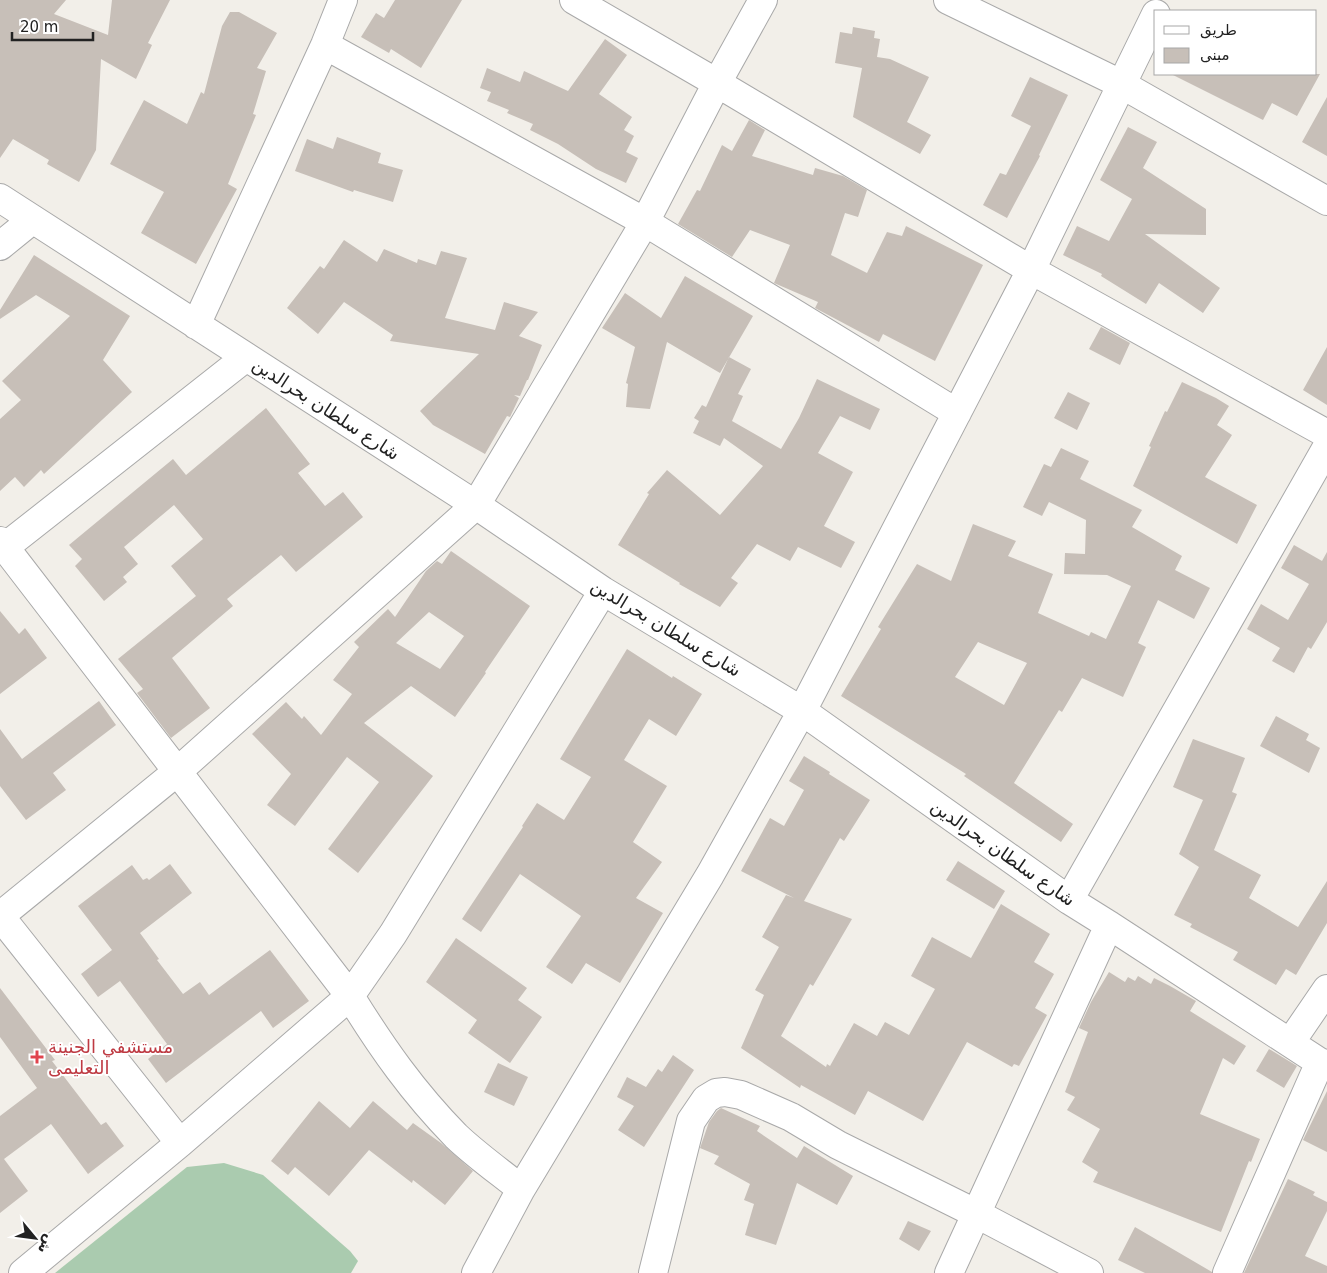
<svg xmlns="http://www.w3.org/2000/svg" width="1327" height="1273" viewBox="0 0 1327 1273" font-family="'DejaVu Sans','Noto Naskh Arabic',sans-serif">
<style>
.cemetery{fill:#aacbaf}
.building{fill:#c7bfb8;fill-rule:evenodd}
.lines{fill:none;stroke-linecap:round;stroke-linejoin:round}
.minor-casing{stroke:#a9a9a9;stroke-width:30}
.minor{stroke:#fff;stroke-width:28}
.health-dot{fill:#e0444e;stroke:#fff;stroke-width:2}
.labels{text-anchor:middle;stroke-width:4;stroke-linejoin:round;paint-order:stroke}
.street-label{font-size:18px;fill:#222;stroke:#fff}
.health-label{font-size:18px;fill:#be3a42;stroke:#fff;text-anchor:start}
</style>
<rect width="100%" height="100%" fill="#f2efe9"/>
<!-- cemetery -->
<path class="cemetery" d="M224,1163L263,1175L350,1251L358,1261L351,1273H55L187,1167Z"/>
<!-- building -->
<path class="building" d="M0,0H66L54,14L108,35L112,0H170L148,43L152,45L136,79L101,59L96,150L79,182L47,164L49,160L13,139L0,158Z
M395,0H462L421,68L391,49L389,53L361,37L376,13L384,18Z
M230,12H239L277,33L257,68L266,71L253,114L256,115L228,184L237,189L196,264L141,233L164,192L110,164L144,100L187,124L201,92L204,94L222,26Z
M853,27L875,31L874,38L880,39L877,57L890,59L929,77L907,122L931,135L920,154L853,117L862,68L835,63L840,32L852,34Z
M605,39L627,55L599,94L632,117L624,130L634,136L626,152L638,158L626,183L596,169L558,144L530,130L533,124L507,113L509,110L487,101L491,92L480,88L487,68L520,82L524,71L568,91Z
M1171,74H1320L1297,116L1272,103L1263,120Z
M1030,77L1068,95L1039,155L1040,156L1007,218L983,205L1000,173L1006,175L1031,126L1011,116Z
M1327,97V156L1302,142Z
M749,120L765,130L752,156L813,175L815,168L843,176L867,190L858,217L845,213L831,255L867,273L887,232L902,236L906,226L983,265L935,361L883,334L879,342L815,308L818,302L774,283L790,245L750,230L732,257L678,224L697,190L700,191L722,145L732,151Z
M1128,127L1157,142L1143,168L1206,209V235L1145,234L1220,288L1203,313L1159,283L1146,304L1101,276L1102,274L1063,255L1077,226L1109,241L1132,199L1100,180Z
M337,137L381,153L378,163L403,170L393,202L354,190L353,192L295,171L307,139L333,149Z
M344,240L377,262L384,249L417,263L418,259L436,265L441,251L467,258L445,318L495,330L504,302L538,312L519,336L542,345L528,380H527L520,396L514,395L519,398L510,417L507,416L485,454L433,425L420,411L479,354L390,341L393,335L344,302L318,334L287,308L320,266L324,269Z
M34,255L130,316L103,360L132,392L44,474L41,470L24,487L15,477L0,491V419L21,400L2,381L70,316L36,295L0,319V310Z
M685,276L753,316L720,373L667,342L650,409L626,407L628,384L626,383L635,347L602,328L625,293L661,318Z
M1101,327L1130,343L1120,365L1089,349Z
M1327,347V405L1303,390Z
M729,357L751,369L738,394L743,396L732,421L781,449L799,418L817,379L880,409L870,430L840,416L818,453L853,472L824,526L855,542L841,568L798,547L790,561L757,544L731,578L738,583L720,607L679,584L680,583L618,545L649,494L647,493L667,470L720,515L763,466L724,438L720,446L693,433L699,421L694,418L702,405L706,407Z
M1182,382L1216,398L1229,406L1217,425L1232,435L1205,477L1257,505L1237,544L1133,486L1151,447L1149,446L1165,411L1167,412Z
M1068,392L1090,403L1077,430L1054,418Z
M266,408L310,464L298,473L325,506L343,492L363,517L296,572L281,555L227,599L233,606L172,658L210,708L171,738L137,693L143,689L118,659L196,596L171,566L203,539L174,505L124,547L138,564L123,577L127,582L104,601L75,566L82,559L69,545L173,459L186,475Z
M1061,448L1089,461L1080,479L1142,510L1132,527L1182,556L1175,570L1210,588L1194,619L1158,600L1138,643L1146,647L1123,697L1082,678L1062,712L1059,710L1014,783L1073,824L1061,842L964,776L966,774L841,696L881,629L878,627L917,564L951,581L973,524L1016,541L1008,556L1053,574L1038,613L1089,636L1091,632L1106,639L1131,586L1107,575L1064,574L1065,553L1085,554L1086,520L1049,502L1042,516L1023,507L1044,464L1051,467ZM978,642L1027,663L1004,705L955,677Z
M1294,545L1322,561L1327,552V622L1311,649L1308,647L1294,673L1272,661L1280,648L1247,629L1261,604L1288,620L1309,584L1281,568Z
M451,551L530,606L485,672L486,673L455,717L411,686L364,723L433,776L358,873L328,849L379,782L347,757L295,826L267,805L291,774L252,734L286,702L302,719L304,716L321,735L352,694L333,680L359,647L354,642L388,609L395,617L426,571L437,561L442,564ZM429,612L464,636L440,669L396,643Z
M0,611L19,634L25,628L47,658L0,694Z
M627,649L672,678L673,676L702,694L676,736L649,719L624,760L667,786L633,842L662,862L636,898L663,913L620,983L586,963L572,984L546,967L581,916L520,874L481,932L462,919L523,827L522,826L537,803L564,820L591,777L560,759Z
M99,701L116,725L53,773L66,790L26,820L0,786V729L22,759Z
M1276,716L1309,734L1306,740L1320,748L1309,773L1260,746Z
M1193,739L1245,758L1232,792L1237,794L1214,850L1261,875L1249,898L1298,927L1327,881V923L1296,975L1286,969L1276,985L1233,960L1238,952L1190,927L1192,924L1174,915L1199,867L1179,854L1203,800L1173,787Z
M804,756L830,772L829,774L870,800L844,841L840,838L804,901L852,919L813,986L810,984L781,1036L826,1067L827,1064L830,1066L854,1023L877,1036L885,1022L909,1035L935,989L911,976L932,937L971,958L1001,904L1050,934L1034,962L1054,974L1035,1008L1047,1015L1019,1066L1014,1064L1012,1067L967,1042L923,1121L868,1091L855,1115L801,1085L800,1088L741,1048L764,995L755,990L779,947L762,937L786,895L794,898L741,871L770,818L784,826L804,790L789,781Z
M958,861L1005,891L994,909L946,880Z
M170,864L192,893L140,933L159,959L157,960L183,994L200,982L209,995L270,950L309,1001L273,1028L261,1011L166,1083L148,1059L167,1044L120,981L98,997L81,974L112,950L78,906L132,865L143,880L147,878L149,880Z
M456,938L527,988L518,1000L542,1017L510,1063L468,1033L477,1020L426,982Z
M1109,972L1125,982L1128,977L1135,981L1138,976L1151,984L1154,978L1170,986L1196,1001L1190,1011L1246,1046L1234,1065L1223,1058L1200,1114L1260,1139L1251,1162L1249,1161L1221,1232L1093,1182L1098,1172L1082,1162L1100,1129L1067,1110L1075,1097L1065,1092L1088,1032L1079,1028L1091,1002Z
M0,988L55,1060L52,1061L101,1125L106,1122L124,1146L88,1174L51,1124L4,1159L28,1191L0,1213V1116L37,1088L0,1037Z
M1269,1049L1297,1066L1284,1088L1256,1071Z
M673,1055L694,1070L644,1147L618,1130L634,1106L617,1097L627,1077L646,1087L658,1069L662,1072Z
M498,1063L528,1077L514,1106L484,1092Z
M1327,1091V1152L1303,1140Z
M319,1101L350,1128L373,1101L407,1130L413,1123L441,1143L473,1171L445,1205L413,1180L412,1183L369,1150L329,1196L295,1167L288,1175L271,1161Z
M721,1108L760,1126L757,1131L797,1158L804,1146L853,1176L837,1205L797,1183L776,1245L745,1235L754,1204L744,1200L750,1184L714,1164L719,1156L700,1148L709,1122L717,1111Z
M1288,1179L1315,1192L1313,1195L1327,1202V1211L1305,1256L1327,1266V1273H1244Z
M908,1221L931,1231L919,1251L899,1239Z
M1135,1227L1212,1272V1273H1145L1118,1260Z"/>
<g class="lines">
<defs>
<path id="minor" d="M574,0L717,83L1031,270L1327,434
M948,0L1121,84L1327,201
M325,45L645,222L957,413
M0,198L476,505L603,591L802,711L1069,900L1109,925L1327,1067
M0,246L32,220
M196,325L325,45L343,0
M0,541L350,996C382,1048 413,1092 456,1136C476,1155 500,1172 521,1189
M5,547L245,358
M1069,900L1327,447
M0,916L178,771L476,505L645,222L717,83L763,0
M0,916L180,1143
M1290,1043L1327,989
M23,1273L180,1143L350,996L393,934L603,591
M476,1273L521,1189L710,875L802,711L1031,270L1156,14
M653,1273L691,1121L706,1099L716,1093L725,1092L741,1095L791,1117L838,1145L977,1214L1089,1273
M949,1273L1109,925
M1227,1273L1320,1062"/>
</defs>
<!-- minor casing -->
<use href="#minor" class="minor-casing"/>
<!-- minor -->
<use href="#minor" class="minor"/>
</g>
<!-- markers -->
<path class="health-dot" d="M34.5 1049.5h5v5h5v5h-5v5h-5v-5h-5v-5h5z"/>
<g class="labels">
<!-- street labels -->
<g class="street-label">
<text transform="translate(326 409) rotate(33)" y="6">شارع سلطان بحرالدين</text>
<text transform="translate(666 628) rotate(31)" y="6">شارع سلطان بحرالدين</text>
<text transform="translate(1003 853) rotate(35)" y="6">شارع سلطان بحرالدين</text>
</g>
<!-- health labels -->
<g class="health-label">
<text x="48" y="1053">مستشفي الجنينة<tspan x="48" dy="21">التعليمى</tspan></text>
</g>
</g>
<!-- legend -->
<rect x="1154" y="10" width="162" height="65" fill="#ffffff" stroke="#a7a7a7"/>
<rect x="1164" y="26" width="25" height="8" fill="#ffffff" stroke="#a7a7a7"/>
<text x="1200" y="35" font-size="15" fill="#222222">طريق</text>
<rect x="1164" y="48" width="25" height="15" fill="#c7bfb8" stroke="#a7a7a7"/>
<text x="1200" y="60" font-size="15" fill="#222222">مبنى</text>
<!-- north arrow -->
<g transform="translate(35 1238) rotate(119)" stroke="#ffffff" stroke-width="4" paint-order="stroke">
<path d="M0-4L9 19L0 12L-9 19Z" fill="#222222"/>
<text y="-8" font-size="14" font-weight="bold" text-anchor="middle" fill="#222222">ش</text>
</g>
<!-- scale -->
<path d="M12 32v8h81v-8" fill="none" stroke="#222222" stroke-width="2.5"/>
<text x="20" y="32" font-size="15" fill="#222222" stroke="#ffffff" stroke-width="4" paint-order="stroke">20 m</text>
</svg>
